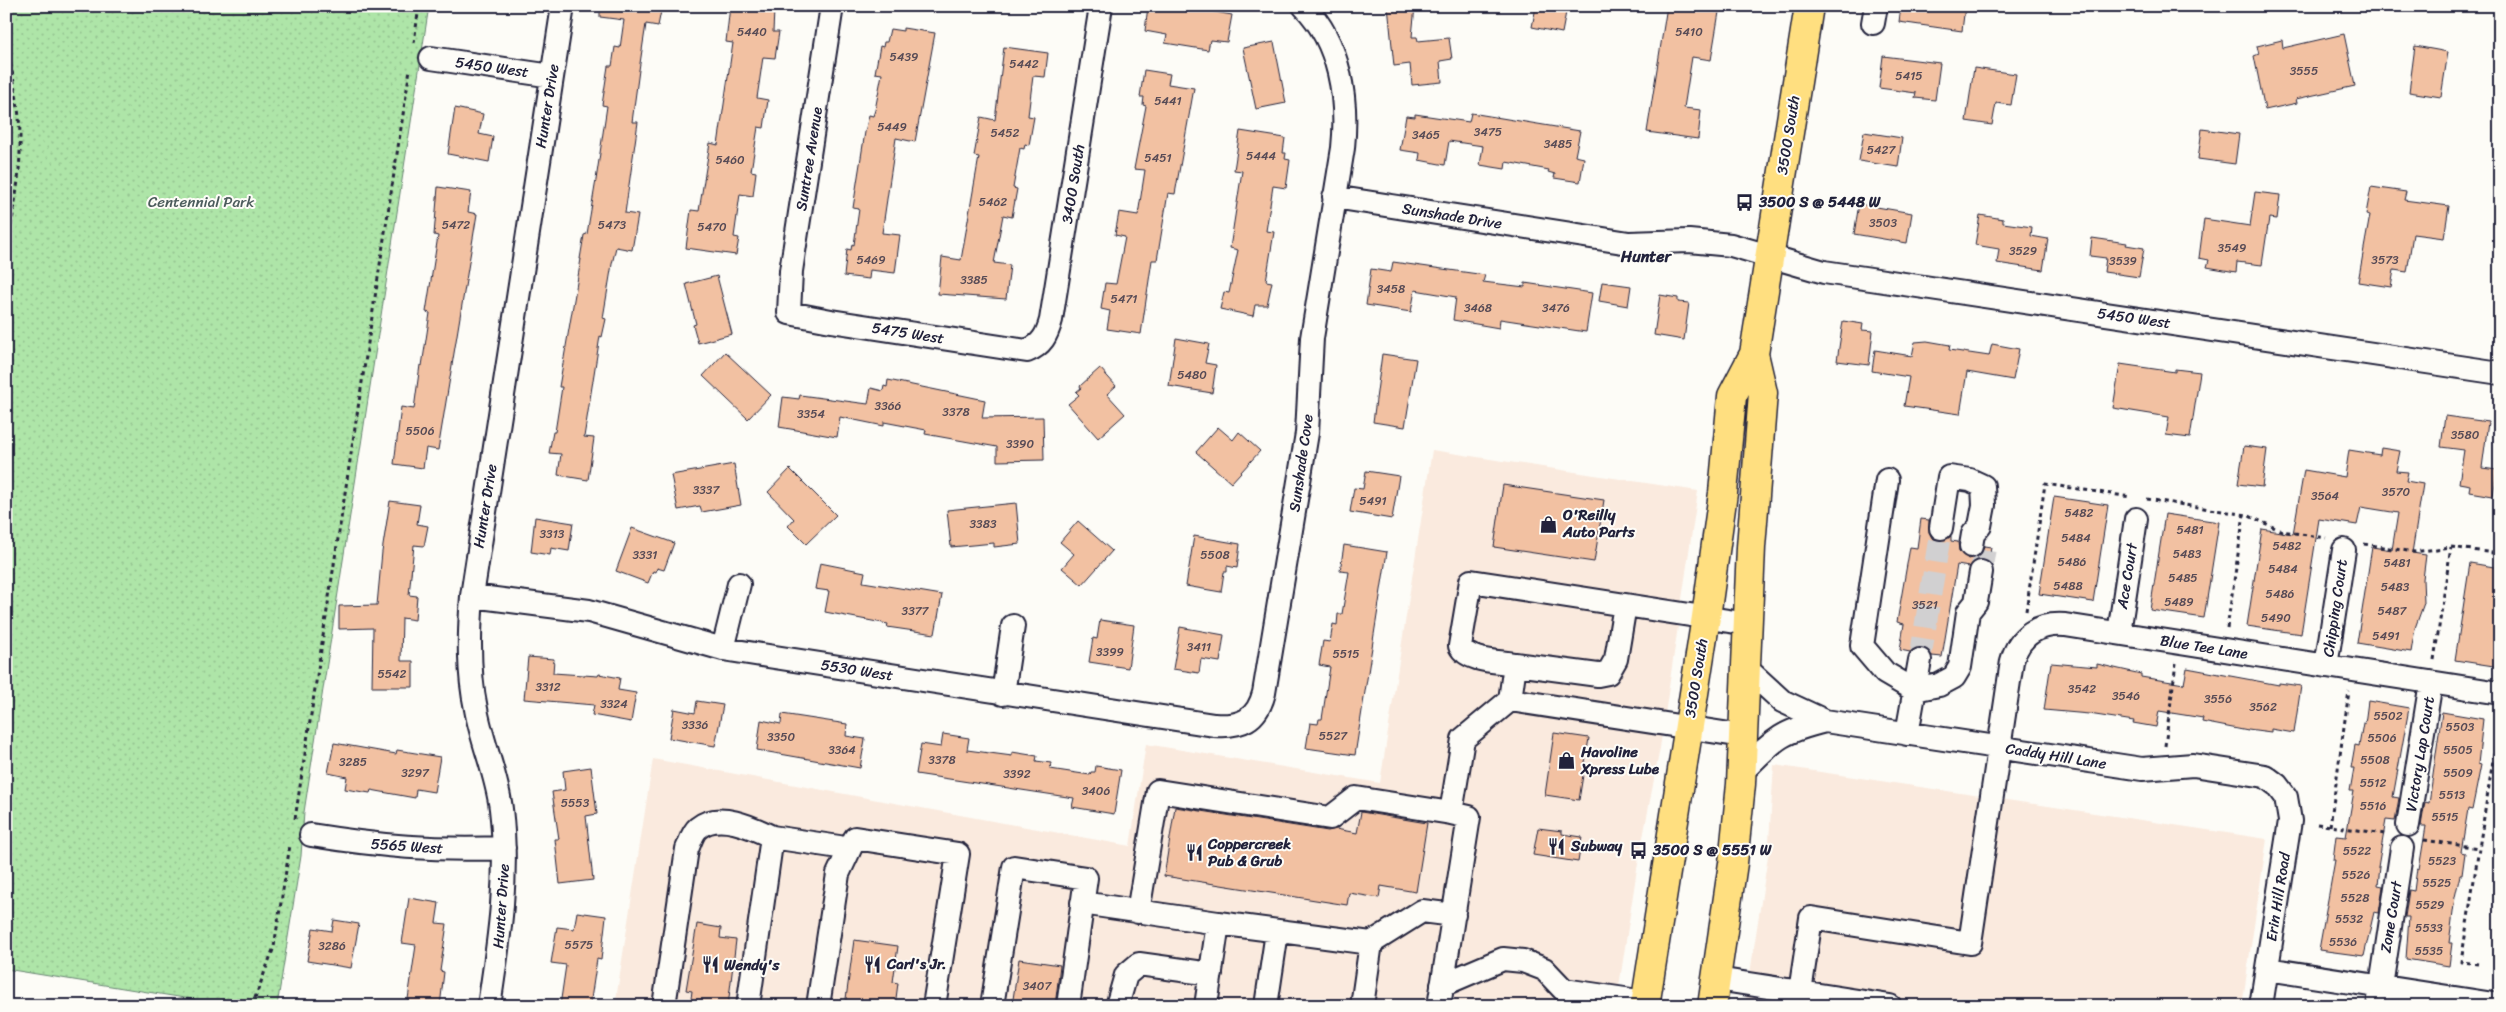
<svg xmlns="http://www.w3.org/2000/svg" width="2506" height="1012" viewBox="0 0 2506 1012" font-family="Sriracha,sans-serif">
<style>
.built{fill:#faeade}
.park{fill:url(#park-dots);stroke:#688472}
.building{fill:#f2c1a2;stroke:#22223b}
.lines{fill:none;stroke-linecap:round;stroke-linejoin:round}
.minor-tunnel{stroke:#d1d0d1;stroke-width:22;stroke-dasharray:22 11;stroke-linecap:butt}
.minor-casing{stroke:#22223b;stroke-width:26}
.major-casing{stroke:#22223b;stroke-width:31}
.path{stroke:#22223b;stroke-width:3;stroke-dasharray:4 4;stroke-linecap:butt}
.minor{stroke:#fdfcf7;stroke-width:22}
.major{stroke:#ffdf80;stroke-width:28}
.labels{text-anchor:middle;stroke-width:4;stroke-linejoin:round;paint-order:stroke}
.number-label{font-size:12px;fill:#564a55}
.street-label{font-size:15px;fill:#22223b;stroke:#fdfcf7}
.park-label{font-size:15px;fill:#4c5c5c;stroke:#fdfcf7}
.poi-label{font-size:15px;font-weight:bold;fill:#22223b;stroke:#fdfcf7;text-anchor:start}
.neighbourhood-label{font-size:16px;font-weight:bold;fill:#22223b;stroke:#fdfcf7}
</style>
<defs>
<pattern id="park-dots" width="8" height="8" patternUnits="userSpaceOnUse" patternTransform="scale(1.25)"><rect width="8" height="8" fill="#aee5a8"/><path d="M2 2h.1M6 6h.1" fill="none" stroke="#95c492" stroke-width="1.8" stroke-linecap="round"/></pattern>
</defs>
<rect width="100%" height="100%" fill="#fdfcf7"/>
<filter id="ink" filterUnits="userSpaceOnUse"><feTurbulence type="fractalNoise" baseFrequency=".02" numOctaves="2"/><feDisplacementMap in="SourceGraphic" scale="10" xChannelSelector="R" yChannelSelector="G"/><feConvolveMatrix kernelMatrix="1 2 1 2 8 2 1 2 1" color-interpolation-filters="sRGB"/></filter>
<g filter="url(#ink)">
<!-- built -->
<path class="built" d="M1432,450L1698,491L1660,748L1637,869L1616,1006H615L653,759L1130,846L1146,744L1380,783Z
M1774,765L2267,839L2242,1006H1745L1768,856Z"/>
<!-- park -->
<path class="park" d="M6,6H429L304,812L301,856L277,1006H234L6,969Z"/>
<!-- building -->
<path class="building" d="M600,6H662L658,26L646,24L639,70L632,122H638L625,213L638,215L632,250L616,247L612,264L603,318L606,319L602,337L600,336L584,437L594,438L588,480L558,475L561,454L549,453L553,432H555L562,387H559L581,259H580L584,235L587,234L596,180L607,106L602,105L608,66H612L615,47L620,48L624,20L600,17Z
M730,6L774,10L773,32H779L775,58L763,57L757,98L768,100L764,128L758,127L751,171L756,172L753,196L740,194L734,237L739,238L736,255L686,248L691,210L699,211L710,143L718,145L733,43L726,42Z
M1148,6H1181L1232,15L1227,42L1210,40L1208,50L1165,43L1167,35L1145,31Z
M1388,6H1415L1412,37H1417L1418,41L1449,38L1452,59L1440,61L1442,82L1412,85L1410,64L1394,66Z
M1667,6L1719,12L1711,60L1692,57L1684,108L1701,110L1698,139L1647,132Z
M1901,6H1965L1962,31L1899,22Z
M1536,7L1566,12L1562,33L1532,27Z
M903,28L935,33L915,142L896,138L882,233L900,235L895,273L870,270L869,279L844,276L847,249L851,250L852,244L854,245L859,209L853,208L865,132L869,115L873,116L875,110L882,74L875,73L880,46L883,47L884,42H887L890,29L903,31Z
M2344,34L2355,86L2296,99L2297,103L2265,110L2254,56L2259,54L2257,46L2282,40L2283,48Z
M1274,42L1286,103L1256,109L1243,48Z
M2415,46L2448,52L2441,97L2409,92Z
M1004,47L1048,53L1045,77L1033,76L1028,116L1034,117L1029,145L1025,144L1024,149L1020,148L1013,188L1017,189L1012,217L1003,215L994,263L1010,265L1006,299L938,294L942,257L961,260L979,157L974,156L981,117L995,120Z
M1883,56L1940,63L1935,100L1915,98L1916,93L1879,88Z
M1974,68L2016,74L2011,105L1996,103L1992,125L1966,121Z
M1144,70L1170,74L1168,84L1194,88L1175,194L1168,193L1157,260H1152L1141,334L1107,329L1110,311L1101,309L1105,283L1116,284L1125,237L1115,235L1119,212L1138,215L1145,170L1134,169L1146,106L1143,105L1144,97H1140Z
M455,108L483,114L479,134L493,137L489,162L448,154Z
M1471,113L1580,131L1575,156L1584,158L1580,182L1554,178L1555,174L1548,172L1549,170L1506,162L1505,169L1480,165L1483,146L1449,141L1445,165L1419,160L1420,153L1400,150L1406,116L1415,117V114L1469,122Z
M2202,129L2239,134L2235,164L2198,159Z
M1240,131L1285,138L1283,153H1286L1285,159L1290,160L1286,188L1273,186L1266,231L1274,232L1266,281L1272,282L1267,305H1255L1253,316L1220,309L1224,292L1229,293L1238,250L1230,248L1242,171L1234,170Z
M1864,132L1902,138L1898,167L1859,161Z
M438,187L471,192L468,212L477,214L438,450L426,448L423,468L394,464L401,407L414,409L420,365L422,366L430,313L426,312L438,236L434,235Z
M2371,187L2406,192L2404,200L2449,206L2444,238L2413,234L2407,272L2394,270L2391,287L2358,282L2370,215L2366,214Z
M2255,192L2280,195L2277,219L2269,218L2262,265L2237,262L2236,272L2207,267L2209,260L2199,258L2204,219L2250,226Z
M1859,204L1912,213L1907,243L1854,234Z
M1980,215L2003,219V223L2032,227L2031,236L2048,239L2043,270L1997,263L1999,249L1975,245Z
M2092,238L2127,243L2126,245L2144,248L2139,277L2104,272L2106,258L2090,256Z
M1393,262L1485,275L1483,282L1525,287V283L1592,293L1586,332L1500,319L1499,328L1453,320L1456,297L1415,290L1411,312L1366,305L1371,269L1391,272Z
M717,276L732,334L698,343L693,325L696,324L686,284Z
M1602,282L1631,286L1628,306L1599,301Z
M1660,295L1678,298V302L1689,303L1684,340L1654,335Z
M1843,321L1863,324L1862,330L1873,331L1869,365L1837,361Z
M1176,338L1209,344L1205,363L1216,365L1212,393L1169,386Z
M1927,341L1950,345L1949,350L1989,356L1992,344L2019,349L2013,380L1967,372L1960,414L1904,406L1909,377L1872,371L1875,350L1912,356L1915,342Z
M725,352L771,395L748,419L703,376Z
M1382,354L1416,359L1405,427L1373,422Z
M2120,364L2175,372V369L2200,372L2190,438L2166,435L2169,417L2113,408Z
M1100,368L1116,386L1107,394L1125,414L1098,438L1068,404L1079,395L1076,392L1081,388L1080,386Z
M888,380L985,400L982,418L1043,417L1044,460L997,461V447L925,434L926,430L884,422V426L840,417L837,437L779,427L783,397L799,399L800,395L868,404L871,388L883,391L884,386L887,387Z
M2445,416L2488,422L2482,468L2497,470L2493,496L2469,492L2470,485L2459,483L2464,450L2441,447Z
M1218,427L1233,440L1239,432L1260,451L1231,483L1196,452Z
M2244,446L2267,449L2262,487L2238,484Z
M2381,448L2400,451L2396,471L2408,472L2406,481L2423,484L2412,553L2426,555L2423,579L2424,603L2415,628L2411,652L2357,643L2372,547L2392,550L2398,513L2361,507L2357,525L2319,519L2301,634L2247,626L2262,529L2293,534L2304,470L2345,477L2349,450L2380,455Z
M734,464L741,505L702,512L700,506L678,510L671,475Z
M790,469L836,515L806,544L788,526L794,519L768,492Z
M1366,471L1399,476L1392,519L1350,512L1354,488L1363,489Z
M1503,485L1604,500L1594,562L1494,547Z
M2054,497L2108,505L2093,602L2039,594Z
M390,501L420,505L417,524L428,526L424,546L414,545L409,595L417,596L415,620L402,618L401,661H413V687H372L373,628L339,629V606L377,605L382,552Z
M1016,503L1020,544L994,547V543L951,547L947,510Z
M2165,514L2219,522L2204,618L2150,610Z
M535,517L573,523L569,551L551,548L550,555L531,552Z
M1921,519L1929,520V532L1932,538L1939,541L1951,536V541L1958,542L1959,551L1968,559L1981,555L1984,546L1991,547L1988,561L1977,560L1969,567L1957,565L1942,657L1932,656L1928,650L1922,647L1910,652L1900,650L1904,624L1897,622L1910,547L1917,548Z
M1078,521L1112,551L1082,585L1062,568L1074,554L1060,542Z
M632,528L674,543L664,570L657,568L656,572L653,571L648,583L616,571Z
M1194,536L1240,544L1237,568L1227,566V572H1224L1221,592L1186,586Z
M1344,545L1387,552L1355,755L1306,748L1310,723L1318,724L1319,719H1322L1330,667L1319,665L1323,641L1330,642L1333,624L1337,625L1338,614H1342L1349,572L1340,571Z
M820,563L865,572L863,582L942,595L935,634L887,627L888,624L825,612L829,591L815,589Z
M2470,563L2500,568V667L2455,660Z
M1100,620L1134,625L1128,668L1089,662L1093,638L1097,639Z
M1180,627L1224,635L1220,662L1201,659L1199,673L1173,669Z
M528,657L554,659L553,673L598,676L599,674L620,678L618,690L636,693L631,722L592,715L594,705L524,699Z
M2051,663L2097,667V664L2141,674V677L2184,684L2187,668L2279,685V683L2301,686L2294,733L2271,729V732L2248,729V731L2202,722L2203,718L2159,711L2156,727L2133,723L2134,721L2089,714L2044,710Z
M697,701L723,705L715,746L669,738L674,709L695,713Z
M2368,701L2409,708L2393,797L2399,798L2395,821L2386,820L2378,867H2380L2378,885L2383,886L2379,913L2374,912L2364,956L2319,950L2335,860H2333L2336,836L2346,837L2354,791H2350L2354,768H2351L2355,745L2359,746L2363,723L2365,724Z
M2442,712L2483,719L2478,764L2481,765L2472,810L2468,809L2461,852L2465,853L2462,875H2460L2455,897L2449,943H2452L2449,966L2406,959L2409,917H2405L2409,890L2414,891L2417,868L2419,869L2426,826H2421L2425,802L2429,803Z
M782,714L847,724L846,736L865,739L860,768L757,750L761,720L781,724Z
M1554,733L1589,738L1579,800L1545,795Z
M943,734L969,738L967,750L1012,756V752L1037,756L1036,761L1051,763L1050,769L1090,775L1091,772H1095L1096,766L1121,770L1114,814L1072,807L1074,798L916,774L921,744L941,747Z
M334,743L396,754L397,750L440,757L434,792L416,789L415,798L371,790L370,793L345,789L347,777L328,773Z
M591,767L597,814L586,816L593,880L560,884L555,839H559L552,792L565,790L563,771Z
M1175,807L1328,831L1336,829L1357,833L1361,812L1427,823L1416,892L1381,886L1379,898L1349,893L1347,905L1164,876Z
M1538,828L1562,831V834L1582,837L1578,862L1533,855Z
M409,898L439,903L436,923L447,924L440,971L444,972L440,1006H407L416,945L402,943Z
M577,912L606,916L601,960L597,959L590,1006H560L566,965L551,963L557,927L574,929Z
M334,920L359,924L351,968L307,961L313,928L332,931Z
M697,924L721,928L720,938L736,940L728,1006H690L692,991L686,990Z
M854,940L898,946L893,982L898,983L895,1006H845Z
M1019,959L1060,965L1055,1006H1012Z"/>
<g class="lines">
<!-- minor-tunnel -->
<path class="minor-tunnel" d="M1981,572L1985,548
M1920,660L1941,528"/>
<defs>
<path id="minor" d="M832,6L791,271L789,313L831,321L1027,351C1042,345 1047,335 1051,320L1101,6
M1873,23L1876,6
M431,58L552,76
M1334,197L1629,243L1689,241L1731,245L1824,272L2500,373
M1887,480L1862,646L1885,673L1914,690L1939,685L1954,677L1960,667L1968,612L1976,602L1981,572
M1941,528L1949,477L1970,480L1983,486L1984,505L1980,526L1973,534L1971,546
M472,596L589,611L723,649L1214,725C1241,727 1257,720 1264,693L1307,433L1312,338L1343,148C1348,99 1340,43 1304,6
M2119,633L2136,519
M723,649L739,584
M1515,664L1598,675L1608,673L1616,659L1625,605
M2326,666L2344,550
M1746,668L1782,701L1825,721L2142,769L2193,765L2265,776L2277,785L2286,797L2290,821L2261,1006
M1003,694L1013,626
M1510,700L1743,736
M1907,734L1920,660
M1741,773C1774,740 1779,732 1825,721
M2408,825L2431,682
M311,835C379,846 435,851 504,848
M1082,903L1218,923
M1138,912L1158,791L1330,818L1356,798L1451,813
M2267,969L2500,1005
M1717,979L1890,1006
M1442,985L1503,959L1523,961L1544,969L1564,990L1645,1002
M1800,992L1811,918L1970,943L2012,661C2019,635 2039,623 2065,625L2500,693
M489,1006C499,940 509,876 501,809C497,775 482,743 476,709C468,672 469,634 472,596L563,6
M664,1006L687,849C690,843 692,833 698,828C718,811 752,827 772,837
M748,1006L772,837L839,847L849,851
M818,1006L838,874L855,838L958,854L934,1006
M992,1006L1014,867L1086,878L1068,1006
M1117,1006L1126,975L1139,964L1211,974
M1206,1006L1218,923L1371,943L1422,911L1454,915
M1266,1006L1277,932
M1362,1006L1371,943
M1439,1006L1469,817L1451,813L1463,739L1510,700L1515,664C1499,661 1468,662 1460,646L1471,581L1748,624
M2378,1006L2402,848"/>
<path id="major" d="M1645,1006L1706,617L1723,493L1732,396L1754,354L1809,6
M1712,1006L1733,863L1741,784L1751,547L1763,393L1754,354"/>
</defs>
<!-- minor casing -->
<use href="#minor" class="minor-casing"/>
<!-- major casing -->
<use href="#major" class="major-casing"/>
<!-- path -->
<path class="path" d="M6,40C12,73 20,106 20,139C21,179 12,217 6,256
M414,43L419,6
M2147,499L2247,515L2282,531L2326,538
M2364,544L2414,552L2451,547L2500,554
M2026,611L2045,484L2131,497
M2227,628L2244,514
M2434,660L2451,547
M2165,746L2176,663
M295,819L410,69
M2317,824L2385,834
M2330,826L2349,691
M2424,840L2479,848
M2478,964L2461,962L2500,716
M252,1006L274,947L290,845"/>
<!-- minor -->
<use href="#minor" class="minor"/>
<!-- major -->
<use href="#major" class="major"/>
</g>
</g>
<!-- icons -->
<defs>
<symbol id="bus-bare" viewBox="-9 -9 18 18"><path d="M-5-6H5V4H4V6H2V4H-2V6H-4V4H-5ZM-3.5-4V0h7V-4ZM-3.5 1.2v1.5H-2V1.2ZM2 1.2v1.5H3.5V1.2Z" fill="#22223b" stroke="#fdfcf7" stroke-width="2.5" paint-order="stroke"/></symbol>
<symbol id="shop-bare" viewBox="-9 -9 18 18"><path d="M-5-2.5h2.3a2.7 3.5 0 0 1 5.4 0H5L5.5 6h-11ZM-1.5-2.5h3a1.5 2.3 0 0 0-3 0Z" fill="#22223b" stroke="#fdfcf7" stroke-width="2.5" paint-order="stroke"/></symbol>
<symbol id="restaurant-bare" viewBox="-9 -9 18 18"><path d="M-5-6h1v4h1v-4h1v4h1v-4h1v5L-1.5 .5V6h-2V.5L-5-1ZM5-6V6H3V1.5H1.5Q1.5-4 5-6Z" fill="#22223b" stroke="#fdfcf7" stroke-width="2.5" paint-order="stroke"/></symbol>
</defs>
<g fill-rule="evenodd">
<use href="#bus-bare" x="1732" y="190" width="25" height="25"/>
<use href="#shop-bare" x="1536" y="512" width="25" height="25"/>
<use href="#shop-bare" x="1554" y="748" width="25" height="25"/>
<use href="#restaurant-bare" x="1544" y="834" width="25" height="25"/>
<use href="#bus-bare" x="1626" y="838" width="25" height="25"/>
<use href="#restaurant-bare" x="1182" y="840" width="25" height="25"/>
<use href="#restaurant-bare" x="860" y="952" width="25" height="25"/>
<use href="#restaurant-bare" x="698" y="952" width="25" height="25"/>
</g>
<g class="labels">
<!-- number labels -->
<g class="number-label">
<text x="752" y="36">5440</text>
<text x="1689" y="36">5410</text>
<text x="904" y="61">5439</text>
<text x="1024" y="68">5442</text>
<text x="2304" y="75">3555</text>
<text x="1909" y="80">5415</text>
<text x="1168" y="105">5441</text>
<text x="892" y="131">5449</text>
<text x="1488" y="136">3475</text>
<text x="1005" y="137">5452</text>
<text x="1426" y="139">3465</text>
<text x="1558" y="148">3485</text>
<text x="1881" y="154">5427</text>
<text x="1261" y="160">5444</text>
<text x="1158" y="162">5451</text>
<text x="730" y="164">5460</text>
<text x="993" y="206">5462</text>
<text x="1883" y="227">3503</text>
<text x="456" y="229">5472</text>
<text x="612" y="229">5473</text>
<text x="712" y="231">5470</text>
<text x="2232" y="252">3549</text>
<text x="2023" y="255">3529</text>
<text x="871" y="264">5469</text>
<text x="2385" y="264">3573</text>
<text x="2123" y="265">3539</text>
<text x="974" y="284">3385</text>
<text x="1391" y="293">3458</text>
<text x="1124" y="303">5471</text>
<text x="1478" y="312">3468</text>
<text x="1556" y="312">3476</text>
<text x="1192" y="379">5480</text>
<text x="888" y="410">3366</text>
<text x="956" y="416">3378</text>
<text x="811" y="418">3354</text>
<text x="420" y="435">5506</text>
<text x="2465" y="439">3580</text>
<text x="1020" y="448">3390</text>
<text x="706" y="494">3337</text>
<text x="2396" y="496">3570</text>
<text x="2325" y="500">3564</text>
<text x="1373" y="505">5491</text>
<text x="2079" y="517">5482</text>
<text x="983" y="528">3383</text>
<text x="2190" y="534">5481</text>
<text x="552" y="538">3313</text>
<text x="2076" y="542">5484</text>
<text x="2287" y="550">5482</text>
<text x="2187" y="558">5483</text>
<text x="645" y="559">3331</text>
<text x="1215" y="559">5508</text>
<text x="2072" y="566">5486</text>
<text x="2397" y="567">5481</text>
<text x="2283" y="573">5484</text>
<text x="2183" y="582">5485</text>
<text x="2068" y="590">5488</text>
<text x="2395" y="591">5483</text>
<text x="2280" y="598">5486</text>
<text x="2179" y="606">5489</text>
<text x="1925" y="609">3521</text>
<text x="915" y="615">3377</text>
<text x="2392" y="615">5487</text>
<text x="2276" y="622">5490</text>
<text x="2386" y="640">5491</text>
<text x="1199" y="651">3411</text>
<text x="1110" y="656">3399</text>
<text x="1346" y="658">5515</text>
<text x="392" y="678">5542</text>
<text x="548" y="691">3312</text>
<text x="2082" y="693">3542</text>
<text x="2126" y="700">3546</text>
<text x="2218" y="703">3556</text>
<text x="614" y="708">3324</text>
<text x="2263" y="711">3562</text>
<text x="2388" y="720">5502</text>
<text x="695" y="729">3336</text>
<text x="2460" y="731">5503</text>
<text x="1333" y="740">5527</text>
<text x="781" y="741">3350</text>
<text x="2382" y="742">5506</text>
<text x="842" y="754">3364</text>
<text x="2458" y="754">5505</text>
<text x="942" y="764">3378</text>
<text x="2375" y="764">5508</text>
<text x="353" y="766">3285</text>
<text x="415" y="777">3297</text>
<text x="2458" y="777">5509</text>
<text x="1017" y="778">3392</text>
<text x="2373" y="787">5512</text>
<text x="1096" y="795">3406</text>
<text x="2452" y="799">5513</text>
<text x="575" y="807">5553</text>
<text x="2373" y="810">5516</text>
<text x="2445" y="821">5515</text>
<text x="2357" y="855">5522</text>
<text x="2442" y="865">5523</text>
<text x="2356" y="879">5526</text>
<text x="2437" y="887">5525</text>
<text x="2355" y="902">5528</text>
<text x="2430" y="909">5529</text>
<text x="2349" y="923">5532</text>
<text x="2429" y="932">5533</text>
<text x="2343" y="946">5536</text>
<text x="579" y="949">5575</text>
<text x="332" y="950">3286</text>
<text x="2429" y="955">5535</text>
<text x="1037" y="990">3407</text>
</g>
<!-- street labels -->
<g class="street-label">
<text transform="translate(492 67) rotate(8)" y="5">5450 West</text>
<text transform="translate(547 106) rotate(-81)" y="5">Hunter Drive</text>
<text transform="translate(1788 135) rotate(-81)" y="5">3500 South</text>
<text transform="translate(809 159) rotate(-81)" y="5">Suntree Avenue</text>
<text transform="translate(1073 184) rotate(-81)" y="5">3400 South</text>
<text transform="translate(1452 216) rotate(9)" y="5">Sunshade Drive</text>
<text transform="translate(2134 318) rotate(8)" y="5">5450 West</text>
<text transform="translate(908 333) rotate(9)" y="5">5475 West</text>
<text transform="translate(1301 463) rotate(-82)" y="5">Sunshade Cove</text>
<text transform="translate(485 506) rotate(-81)" y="5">Hunter Drive</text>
<text transform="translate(2127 576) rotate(-81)" y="5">Ace Court</text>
<text transform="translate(2335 608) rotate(-82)" y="5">Chipping Court</text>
<text transform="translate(2204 647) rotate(9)" y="5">Blue Tee Lane</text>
<text transform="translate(857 670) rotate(9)" y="5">5530 West</text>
<text transform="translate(1696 678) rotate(-81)" y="5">3500 South</text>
<text transform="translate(2420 754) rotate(-81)" y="5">Victory Lap Court</text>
<text transform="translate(2056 756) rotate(9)" y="5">Caddy Hill Lane</text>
<text transform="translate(407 846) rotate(4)" y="5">5565 West</text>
<text transform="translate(2278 897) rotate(-81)" y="5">Erin Hill Road</text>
<text transform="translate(501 906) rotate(-86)" y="5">Hunter Drive</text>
<text transform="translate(2391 917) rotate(-81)" y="5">Zone Court</text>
</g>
<!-- park labels -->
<g class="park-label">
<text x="201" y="207">Centennial Park</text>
</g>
<!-- poi labels -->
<g class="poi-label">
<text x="1759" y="207">3500 S @ 5448 W</text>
<text x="1563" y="520">O'Reilly<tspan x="1563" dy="17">Auto Parts</tspan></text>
<text x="1581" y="757">Havoline<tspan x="1581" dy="17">Xpress Lube</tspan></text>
<text x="1208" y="849">Coppercreek<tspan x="1208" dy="17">Pub &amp; Grub</tspan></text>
<text x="1571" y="851">Subway</text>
<text x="1653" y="855">3500 S @ 5551 W</text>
<text x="887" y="969">Carl's Jr.</text>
<text x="724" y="970">Wendy's</text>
</g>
<!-- neighbourhood labels -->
<g class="neighbourhood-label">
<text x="1646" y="262">Hunter</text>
</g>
</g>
<!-- margin -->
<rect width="2506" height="1012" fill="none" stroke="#fdfcf7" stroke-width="25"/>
<rect x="12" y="12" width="2481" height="987" fill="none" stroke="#22223b" stroke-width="2" filter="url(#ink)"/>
</svg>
